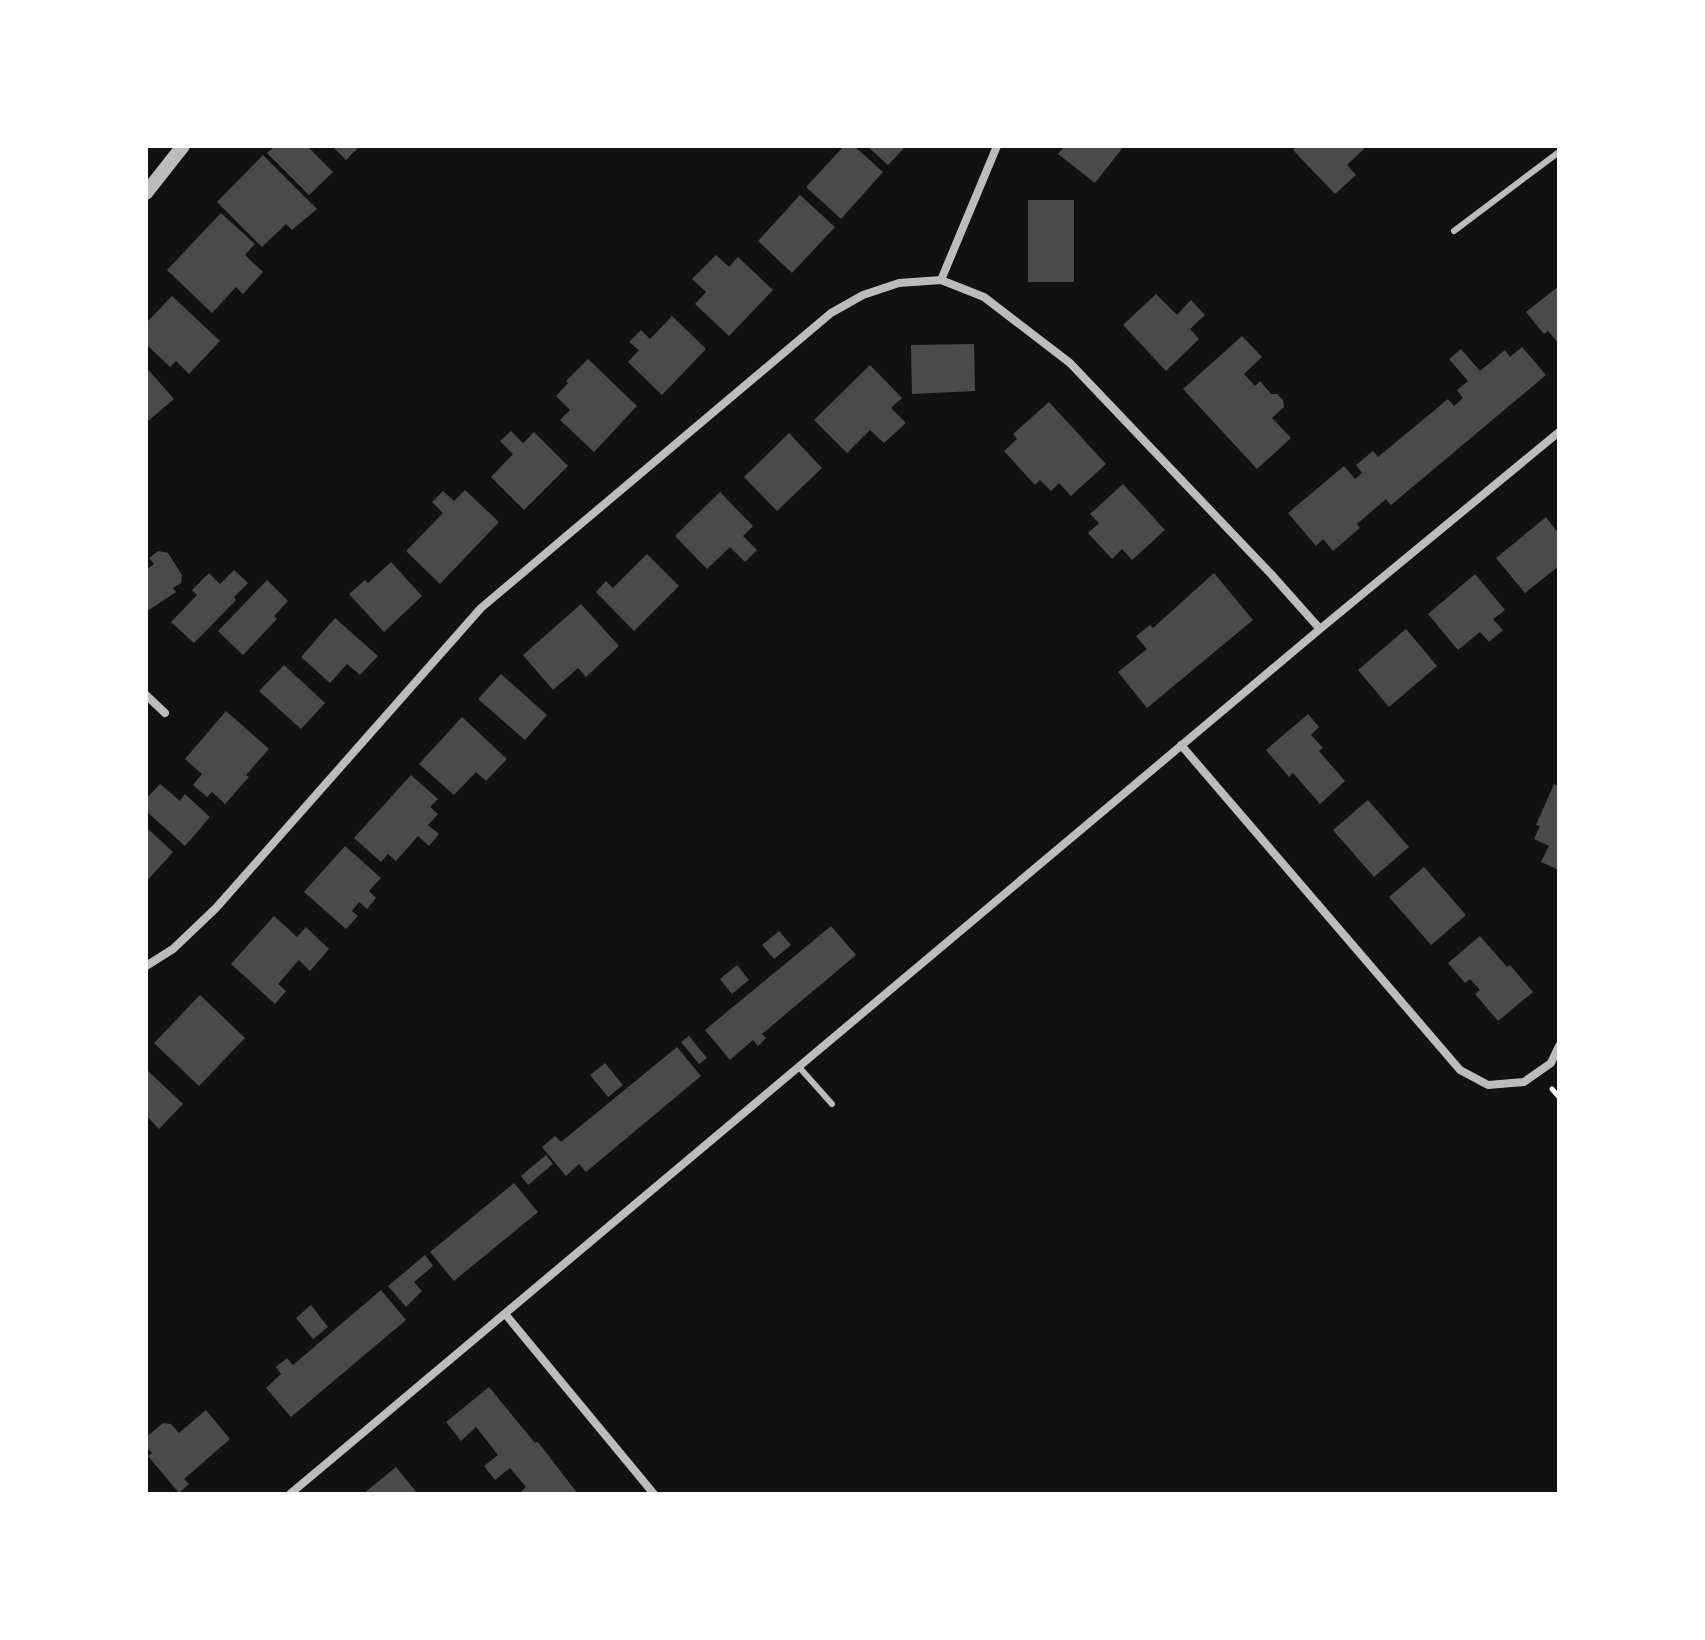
<svg xmlns="http://www.w3.org/2000/svg" width="1705" height="1640" viewBox="0 0 1705 1640" font-family="Lato,sans-serif">
<style>
.building{fill:#4a4a4a}
.lines{fill:none;stroke-linecap:round;stroke-linejoin:round}
.path{stroke:#f5f5f5;stroke-width:5}
.service{stroke:#bcbcbc;stroke-width:6}
.minor{stroke:#bcbcbc;stroke-width:8}
.tertiary{stroke:#bcbcbc;stroke-width:14}
</style>
<rect width="100%" height="100%" fill="#111"/>
<!-- building -->
<path class="building" d="M275,146H307L333,172L309,195L267,153Z
M332,146H360L346,160Z
M844,146H854L883,172L841,219L806,187Z
M867,146H906L888,165Z
M1065,146H1124L1095,183L1058,154Z
M1297,146H1367L1347,165L1356,175L1335,194L1293,150Z
M263,155L317,209L292,230L286,224L262,247L217,202Z
M800,195L835,227L792,273L758,241Z
M1028,200H1074V282H1028Z
M221,213L255,244L245,255L263,272L243,294L236,287L212,313L167,270Z
M716,255L729,267L738,257L773,290L729,336L695,304L706,292L692,279Z
M1559,286V344L1548,331L1544,334L1526,312Z
M1156,294L1177,315L1191,300L1205,315L1190,329L1199,339L1166,371L1123,325Z
M172,296L220,341L189,374L176,361L170,367L146,344V323Z
M672,316L706,349L662,395L628,362L639,350L629,342L641,330L650,339Z
M1242,336L1262,357L1244,374L1255,386L1260,381L1271,394H1277L1283,400L1284,407L1272,418L1291,438L1257,469L1183,389Z
M974,344L975,391L912,394L911,345Z
M1522,347L1546,375L1391,505L1386,499L1357,524L1360,528L1333,551L1323,539L1316,546L1288,513L1344,466L1355,479L1362,473L1356,465L1373,451L1378,457L1448,399L1454,406L1463,398L1457,390L1468,381L1449,359L1461,349L1480,371L1505,350L1510,357Z
M588,359L637,406L594,452L560,420L570,410L556,396L568,383L566,381Z
M870,365L902,398L891,408L906,423L884,443L870,430L847,453L814,420Z
M146,367L174,399L148,421L146,419Z
M1049,402L1106,464L1071,496L1059,483L1051,491L1040,480L1035,485L1004,451L1017,439L1013,434Z
M511,431L523,443L534,432L568,466L524,510L491,477L513,454L500,441Z
M789,433L822,468L777,511L744,477Z
M1123,484L1165,530L1132,560L1122,549L1112,559L1088,533L1099,523L1090,514Z
M465,490L499,522L440,584L406,551L443,513L432,502L443,491L454,501Z
M720,492L753,526L743,536L757,550L745,562L730,547L707,569L675,536Z
M1546,517L1559,534V566L1525,593L1496,558Z
M158,551L168,553L182,575L181,583L173,588L176,592L146,612V570L154,564L149,558Z
M647,554L679,586L634,631L596,592L606,581L613,588Z
M391,562L422,596L384,632L349,594L365,580L368,583Z
M234,570L248,583L234,597L236,600L194,643L171,622L197,595L192,590L209,573L220,584Z
M1214,573L1253,620L1147,708L1118,672L1147,649L1136,636L1150,625L1153,628Z
M1475,574L1505,610L1493,619L1503,630L1489,642L1480,632L1458,650L1428,614Z
M267,580L288,601L274,616L277,619L243,655L218,631Z
M581,604L619,646L586,677L578,668L553,690L523,655Z
M335,618L378,656L360,675L347,664L330,683L301,657Z
M1406,629L1437,666L1389,707L1358,670Z
M284,665L325,703L301,729L259,691Z
M501,674L547,715L525,740L478,699Z
M226,711L269,749L246,775L249,777L225,804L212,792L207,797L193,785L202,774L185,759Z
M1308,714L1319,727L1311,735L1323,748L1319,751L1345,781L1320,804L1293,773L1289,777L1266,750Z
M462,717L507,759L486,781L476,772L454,795L419,764Z
M411,775L438,799L430,807L438,814L428,825L439,834L429,846L418,836L396,861L388,854L381,862L354,838Z
M160,784L180,801L185,794L210,817L185,846L146,811V799Z
M1554,784L1559,787V870L1541,862L1549,846L1534,839L1540,826L1536,825Z
M1368,800L1409,847L1374,877L1333,830Z
M146,827L173,852L146,882Z
M345,846L381,878L369,891L376,898L367,909L359,902L352,911L358,916L346,929L304,892Z
M1424,867L1466,915L1431,945L1389,897Z
M274,916L297,937L306,927L329,949L310,971L299,960L278,984L286,991L275,1004L231,964Z
M831,926L856,955L762,1034L766,1038L758,1046L753,1040L730,1060L705,1030Z
M779,931L791,945L774,959L762,945Z
M1480,936L1507,967L1510,965L1533,992L1498,1021L1475,994L1480,990L1470,979L1465,983L1448,963Z
M737,965L749,980L732,994L720,979Z
M200,995L245,1038L199,1086L154,1043Z
M689,1036L707,1058L699,1064L681,1042Z
M677,1047L701,1076L586,1172L579,1164L566,1176L542,1147L555,1136L561,1142Z
M605,1063L623,1085L608,1097L590,1075Z
M146,1069L183,1104L159,1129L146,1115Z
M546,1155L553,1164L528,1185L521,1176Z
M514,1183L538,1212L454,1281L430,1252Z
M425,1255L433,1266L414,1282L422,1291L406,1307L388,1286Z
M381,1290L406,1320L291,1417L266,1388L281,1374L276,1367L287,1358L293,1365Z
M311,1305L328,1327L313,1339L296,1318Z
M489,1387L535,1443L538,1442L578,1494H518L526,1487L510,1468L495,1480L484,1466L498,1455L476,1427L461,1441L446,1422Z
M206,1410L230,1439L184,1479L189,1484L179,1493L148,1456L152,1453L146,1447V1437L163,1423L171,1424L179,1433Z
M396,1467L418,1494H363Z"/>
<g class="lines">
<!-- path -->
<path class="path" d="M1552,1089L1559,1097"/>
<!-- service -->
<path class="service" d="M1454,231L1559,152
M799,1067L832,1104"/>
<!-- minor -->
<path class="minor" d="M941,280L997,146
M146,695L165,713
M1181,745L1460,1070L1488,1085L1524,1082L1551,1063L1559,1046
M146,966L173,949L216,908L481,608L831,313L863,295L899,283L941,280L984,297L1070,363L1271,574L1320,629
M506,1315L654,1494
M290,1494L1320,629L1559,432"/>
<!-- tertiary -->
<path class="tertiary" d="M146,193L183,146"/>
</g>
<!-- border -->
<rect width="1705" height="1640" fill="none" stroke="#ffffff" stroke-width="296"/>
</svg>
